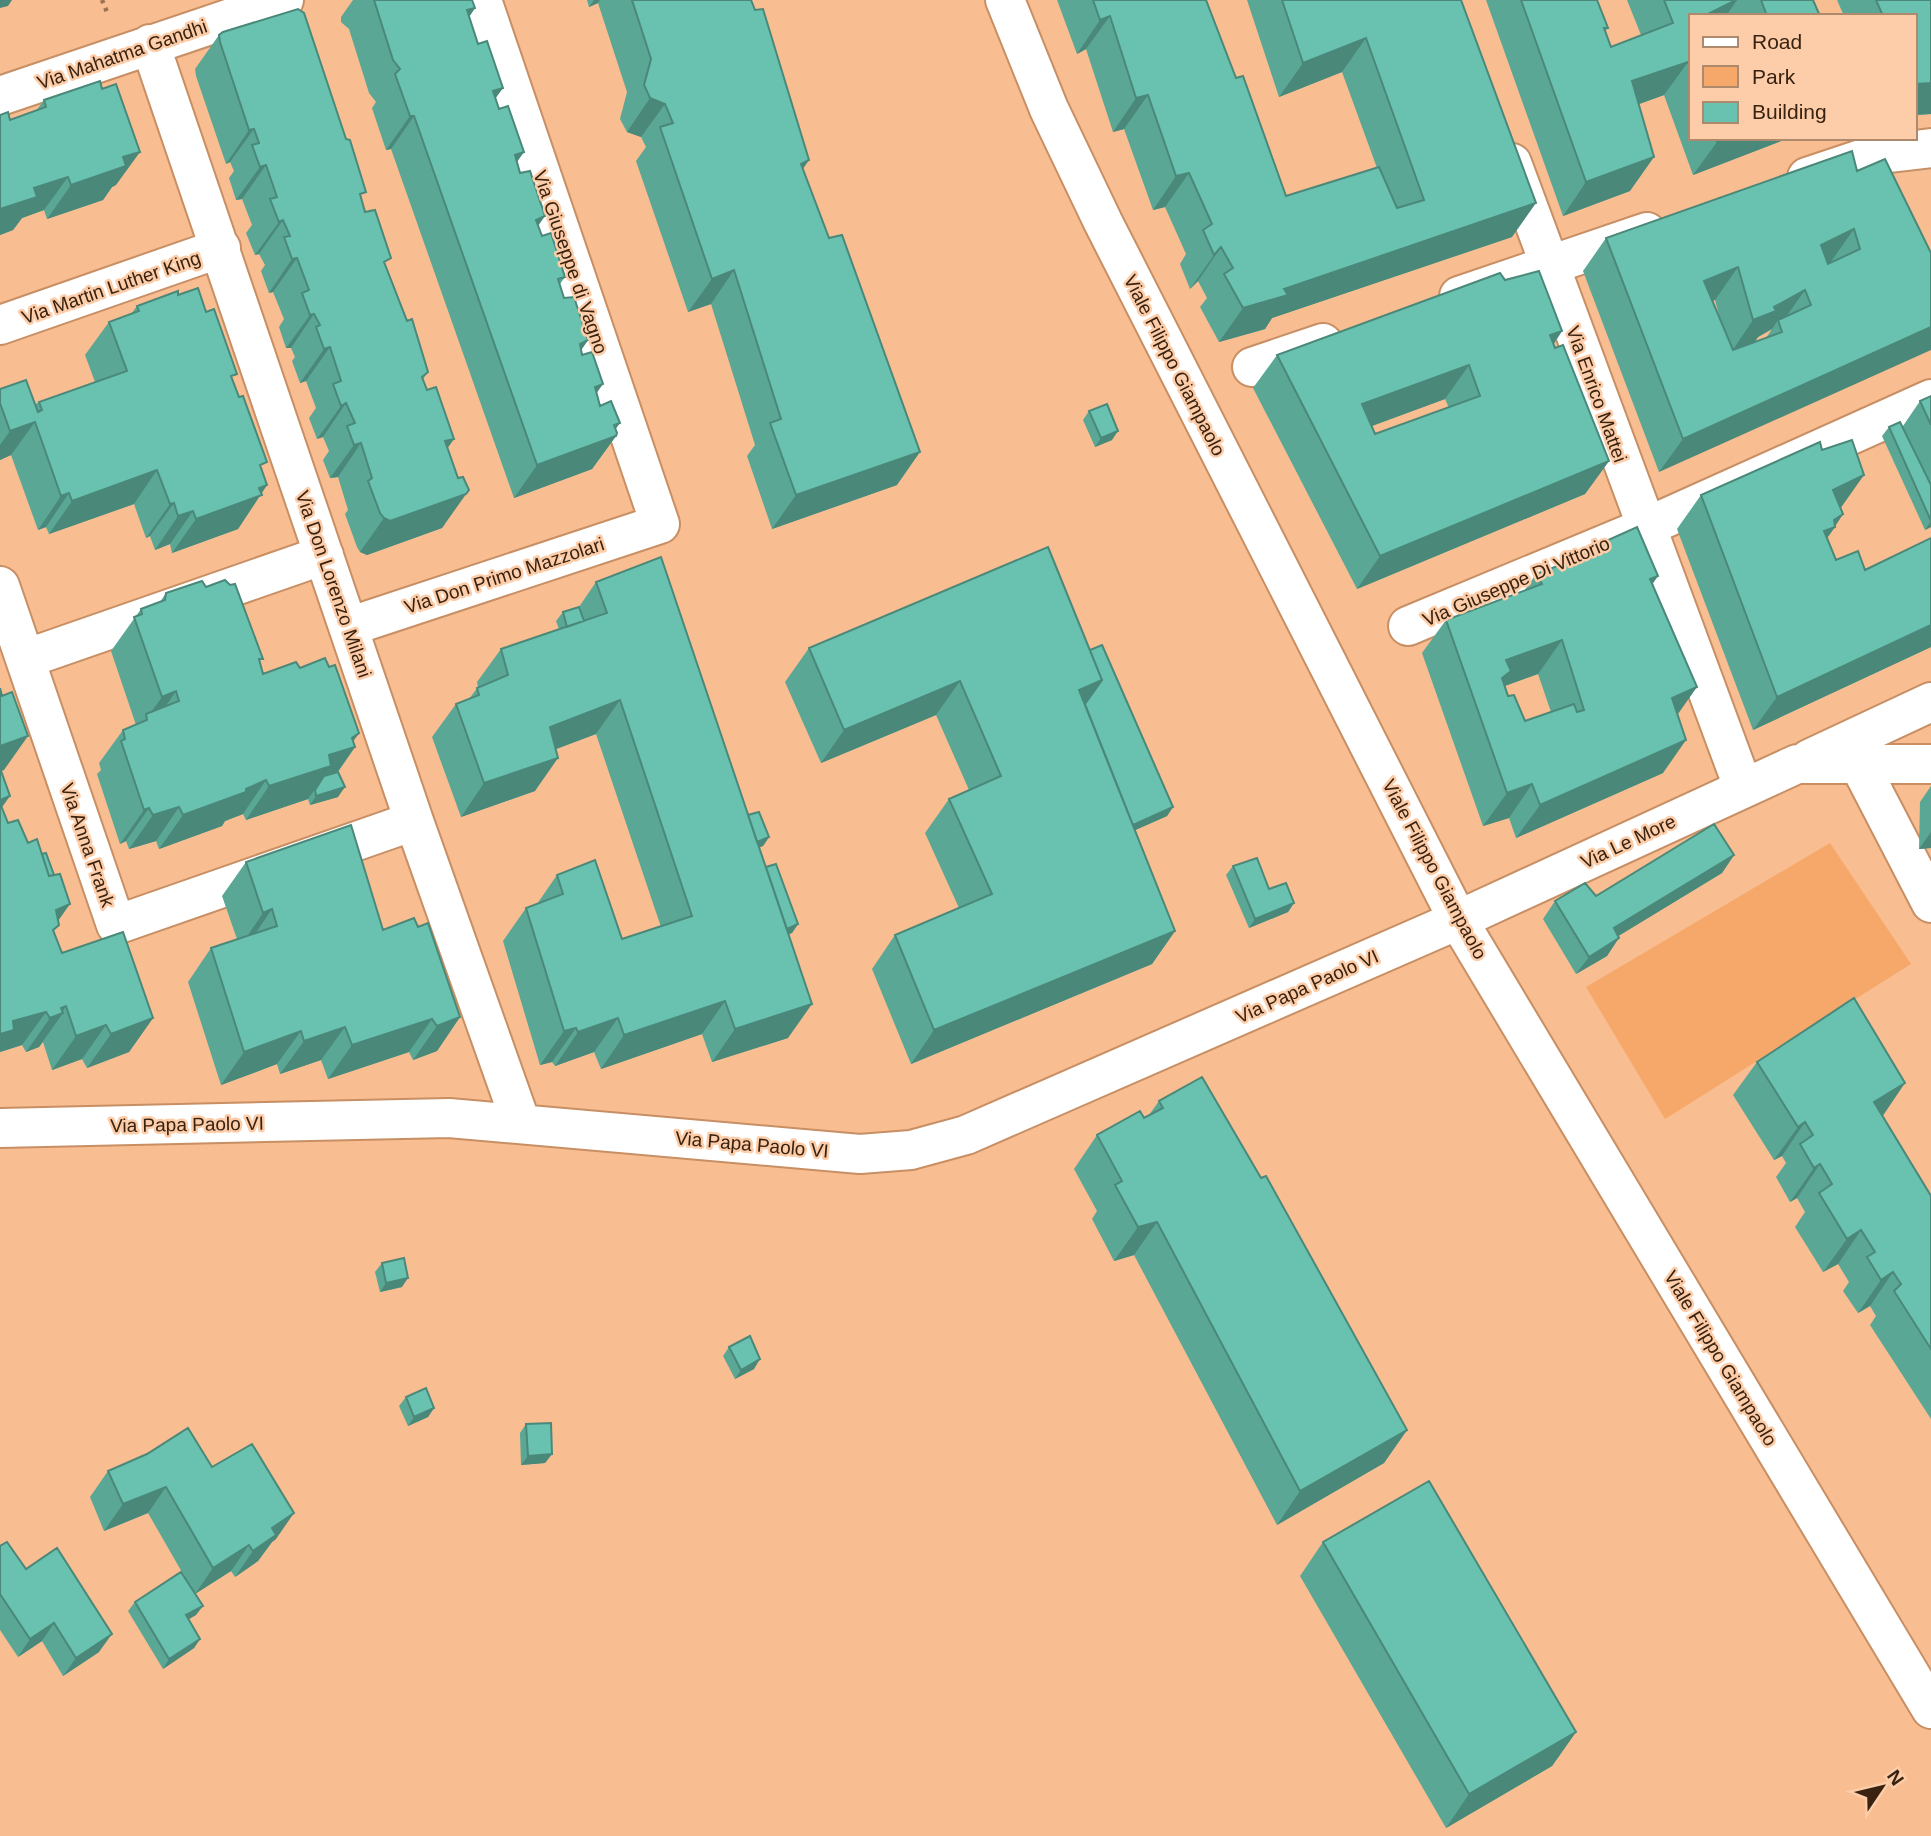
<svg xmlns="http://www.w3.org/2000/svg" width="1931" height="1836" viewBox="0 0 1931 1836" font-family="Arial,sans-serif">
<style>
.green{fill:#f6a86b}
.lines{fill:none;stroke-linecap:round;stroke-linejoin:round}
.minor-casing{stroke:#c88f64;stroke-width:42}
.path{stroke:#9b7252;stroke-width:4.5;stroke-dasharray:3.5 5;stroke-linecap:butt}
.minor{stroke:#fff;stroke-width:38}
.wall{fill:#5aa796;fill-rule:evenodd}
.shaded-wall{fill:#4a887a}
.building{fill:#69c2af;stroke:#4a887a;stroke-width:2;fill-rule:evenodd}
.labels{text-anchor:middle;stroke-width:5;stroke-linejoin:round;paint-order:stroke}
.street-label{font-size:19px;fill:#392210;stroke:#fdcda9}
</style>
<rect width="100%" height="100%" fill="#f8bd90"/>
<!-- green -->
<path class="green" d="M1830,843L1911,964L1665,1119L1586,987Z"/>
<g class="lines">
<defs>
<path id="minor" d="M1005,0L1049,109L1103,222L1458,920L1931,1709
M150,44L414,821L521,1123
M0,96L284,0
M1512,163L1743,787
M1807,177L1873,155L1931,148
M1459,296L1647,232
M0,325L221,248
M1252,367L1323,343
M0,586L116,925L414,821
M1408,626L1646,527L1931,399
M348,627L660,524L482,0
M25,659L324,555
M1809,759L1931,702
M1859,764L1931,903
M0,1128L449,1118L860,1154L911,1150L966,1135L1458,920L1797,764H1931"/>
</defs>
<!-- minor casing -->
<use href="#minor" class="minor-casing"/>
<!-- path -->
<path class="path" d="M102,0L107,12"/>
<!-- minor -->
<use href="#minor" class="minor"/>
</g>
<!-- wall -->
<path class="wall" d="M353,0H472L475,8L469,17L478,44L503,88L495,98L538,226L542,236L565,277L560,284L564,298L588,340L581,350L582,355L596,393L600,406L615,429L616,436L592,469L514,498L391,149L386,150L372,108L376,102L369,93L349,29L341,22V17Z
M587,0H751L803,169L897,485L772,529L747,456L755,445L711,304L688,312L636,161L646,147L641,137L627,132L620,119L627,92L598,3L589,7Z
M1057,0H1206L1236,78L1286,196L1377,168L1342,72L1279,97L1247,0H1461L1512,237L1272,318L1265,329L1219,342L1200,307L1207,298L1198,281L1190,289L1180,264L1186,254L1165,207L1153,210L1124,129L1113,132L1086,49L1077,54Z
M1486,0H1597L1608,28L1605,32L1611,47L1641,35L1627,0H1813L1820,16H1730L1729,13L1691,16V138H1789L1693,175L1664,95L1639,104L1630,191L1563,216Z
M1837,0H1931V114L1915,115V16H1844Z
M219,35L361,198L365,212L428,372L423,379L447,449L445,524L442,528L367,555L360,552L357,547L345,514L348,510L338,477L330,478L323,460L329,451L323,437L317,439L309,418L316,408L306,381L300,383L292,361L295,357L291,348H286L279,327L284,319L273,292L269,293L261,271L265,265L259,254L255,255L246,233L252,225L242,199L236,200L229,178L234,171L230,162L226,164L196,76L195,69Z
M44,100L116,185L112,187L103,200L47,219L44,210L22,218L13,230L0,235V115L10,120L36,111Z
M1857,171L1931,253L1659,472L1583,271L1606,238ZM1715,300L1720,319L1713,301ZM1772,329L1766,338L1754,342L1758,337Z
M1505,280L1562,331L1554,344L1609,461L1585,494L1357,589L1253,388L1277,355ZM1445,399L1449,408L1375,434L1372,426Z
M178,295L206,312L232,380L267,485L238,529L172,553L170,544L155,550L150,536L146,538L134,504L49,534L46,527L38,530L11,455L0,460V389L35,404L95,382L85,355L109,322L131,314L137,306Z
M1931,396V527L1925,530L1882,436L1889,427L1903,426L1920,401Z
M1089,411L1112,440L1095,447L1083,420Z
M1701,495L1841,508L1843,514L1827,538L1836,560L1865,570L1931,538V647L1753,730L1677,529Z
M1584,551L1653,584L1678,714L1663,773L1516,838L1509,818L1483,826L1422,653L1446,620L1524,591L1536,574L1579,558ZM1538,674L1551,712L1525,721L1508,696L1505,686Z
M596,582L748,815L769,837L763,846L759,847L766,867L798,924L792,933L788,934V1038L712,1062L702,1034L601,1069L594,1052L555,1066L552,1062L540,1065L503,941L526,908L537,904L557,875L622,939L661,927L596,734L556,749L535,791L461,817L432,737L456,704L469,699L478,687L477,682L501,649L559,629L556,621L563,612L579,607Z
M206,587L260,663L263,674L300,668L359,733L353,741L355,747L338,772V797L310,805L308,799L246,820L243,814L225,821L222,826L159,849L156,841L129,849L126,841L120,844L97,774L101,770L99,763L123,730L136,725L111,651L141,609L160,602L166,593Z
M809,648L1090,650L1173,807L1167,816L1135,830L1175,931L1152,964L911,1064L872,969L895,935L959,908L925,833L949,799L969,790L936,715L821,763L785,682Z
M0,688L4,770L1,771L2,808L8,823L58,921L54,932L62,953L153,1018L129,1052L87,1068L82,1059L52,1070L43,1042L39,1047L26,1052L22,1045L0,1052Z
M1931,786V848L1919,849L1920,802Z
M1734,855L1722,873L1618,936L1607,956L1576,974L1543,919L1555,901L1596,896Z
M246,862L383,930L418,927L460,1017L437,1051L413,1060L409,1052L328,1079L321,1060L280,1074L277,1064L221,1085L188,982L211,948L237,939L222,896Z
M1233,866L1294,903L1288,912L1249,928L1226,875Z
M1757,1062L1883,1116L1931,1196V1419L1870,1325L1876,1316L1870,1306L1858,1313L1843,1291L1849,1282L1838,1264L1823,1272L1795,1227L1805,1212L1797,1198L1790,1202L1776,1177L1786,1163L1782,1156L1774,1160L1733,1095Z
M1159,1101L1407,1430L1384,1463L1277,1525L1134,1255L1114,1261L1092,1219L1097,1211L1074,1169L1097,1135L1149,1115Z
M382,1263L402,1287L380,1292L375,1272Z
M729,1347L754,1369L735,1379L723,1356Z
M406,1397L434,1408L428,1417L408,1426L399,1406Z
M526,1424L552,1454L545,1463L521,1465L520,1433Z
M212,1467L276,1539L272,1542L258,1561L235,1577L231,1571L195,1594L196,1615L189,1619L200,1639L194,1648L163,1669L128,1611L135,1602L194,1593L148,1513L104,1531L90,1497L108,1471Z
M1323,1542L1576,1732L1552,1766L1446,1828L1300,1576Z
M0,1546L26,1569L99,1652L63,1676L42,1641L18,1657L0,1630Z"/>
<!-- shaded-wall -->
<path class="shaded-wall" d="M0,0H12L8,6L0,8Z
M594,0H600L598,3L589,7Z
M1736,0H1737L1726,16H1703Z
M475,8L452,42L467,10Z
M1110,16L1086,49L1077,54L1100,20Z
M1366,38L1342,72L1279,97L1303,63Z
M1688,62L1664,95L1609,115L1632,81Z
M1931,83V114L1915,115V84Z
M503,88L479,121L493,91Z
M1148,95L1124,129L1113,132L1136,98Z
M650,98L665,104L641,137L627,132Z
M410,116H414L391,149L386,150Z
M254,129L230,162L226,164L249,130Z
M1726,138H1789L1693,175L1717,142Z
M140,152L116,185L112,187L103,200L47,219L71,185L123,157Z
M524,152L500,186L515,155Z
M1654,157L1630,191L1563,216L1586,182Z
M809,160L786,194L801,164Z
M266,165L242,199L236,200L260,167Z
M1189,173L1165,207L1153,210L1176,176Z
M68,177L44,210L22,218L13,230L0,235V209L34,188Z
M1536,203L1512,237L1272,318L1265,329L1219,342L1243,308L1284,289Z
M545,216L521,250L536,220Z
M283,220L259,254L255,255L279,222Z
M1854,229L1830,263L1798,279L1821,245Z
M1221,247L1198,281L1190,289L1214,255Z
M297,258L273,292L269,293L292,259Z
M1738,267L1715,300L1680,314L1704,281Z
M734,270L711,304L688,312L712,279Z
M1805,290L1781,324L1778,320L1772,329L1758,337L1753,345L1730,354L1753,320Z
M314,314L291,348H286L310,315Z
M1931,327V350L1659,472L1683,439Z
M1562,331L1539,365L1550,335Z
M588,340L565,374L580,344Z
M330,347L306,381L300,383L324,349Z
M1469,365L1445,399L1339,438L1362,404Z
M603,384L579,418L595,387Z
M346,403L323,437L317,439L341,406Z
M35,422L11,455L0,460V445L10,431Z
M620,423L609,438L616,436L592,469L514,498L537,465Z
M1118,431L1112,440L1095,447L1101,438Z
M454,439L430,473L445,441Z
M361,443L338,477L330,478L354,445Z
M920,452L897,485L772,529L796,495Z
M1609,461L1585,494L1357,589L1380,556Z
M157,470L134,504L49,534L72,501Z
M1864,475L1840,509L1833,490Z
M267,485L238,529L172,553L196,519L259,488Z
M469,490L442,528L367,555L360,552L384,518Z
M69,493L46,527L38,530L61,496Z
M174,503L150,536L146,538L170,504Z
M193,511L170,544L155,550L178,516Z
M1843,514L1834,528L1835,527L1811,561L1824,531L1834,520Z
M1931,521V527L1925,530Z
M1658,576L1635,610L1650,579Z
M1931,625V647L1753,730L1777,697Z
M1562,640L1538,674L1499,688L1506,660Z
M1102,680L1078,714L1079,690Z
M960,681L936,715L821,763L844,730Z
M1697,687L1673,721L1672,698Z
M176,691L153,725L147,720V718L162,697Z
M620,700L596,734L527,760L550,727Z
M359,733L347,750L355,747L331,781L318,785L308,799L246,820L269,786L329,755Z
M28,736L4,770L0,771V746Z
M1686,740L1663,773L1516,838L1540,805Z
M558,758L535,791L461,817L484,783Z
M266,780L243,814L225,821L222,826L159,849L183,815Z
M1532,784L1509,818L1483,826L1507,793Z
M345,787L338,797L310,805L316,796Z
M10,796L0,810V800Z
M179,807L156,841L129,849L153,815Z
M1173,807L1167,816L1104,844L1110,835Z
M149,808L126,841L120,844L144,810Z
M1931,832V848L1919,849Z
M769,837L763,846L742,854L748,845Z
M1734,855L1722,873L1602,946L1614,928Z
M64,901L70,904L46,938L55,911Z
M1294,903L1288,912L1249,928L1255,919Z
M272,909L249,943L240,947L263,913Z
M798,924L792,933L768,943L775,934Z
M1175,931L1152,964L911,1064L934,1030Z
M1619,938L1607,956L1576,974L1589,957Z
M725,1001L702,1034L601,1069L624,1035Z
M812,1004L788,1038L712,1062L735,1029Z
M66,1006L61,1014L63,1013L39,1047L26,1052L50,1018L61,1008Z
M46,1012L22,1045L0,1052V1034L13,1021Z
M460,1017L437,1051L413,1060L437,1026Z
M153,1018L129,1052L87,1068L111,1034Z
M618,1018L594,1052L555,1066L578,1032Z
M432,1019L409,1052L328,1079L352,1045Z
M106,1025L82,1059L52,1070L76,1036Z
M345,1027L321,1060L280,1074L304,1041Z
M576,1028L552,1062L540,1065L564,1031Z
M301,1031L277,1064L221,1085L244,1052Z
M1905,1083L1882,1117L1874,1102Z
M1805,1122L1782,1156L1774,1160L1798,1127Z
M1820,1164L1797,1198L1790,1202L1814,1168Z
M1157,1222L1134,1255L1114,1261L1138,1227Z
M1861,1230L1838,1264L1823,1272L1847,1239Z
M1893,1272L1870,1306L1858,1313L1881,1280Z
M408,1278L402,1287L380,1292L386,1283Z
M760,1359L754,1369L735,1379L741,1370Z
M434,1408L428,1417L408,1426L414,1417Z
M1407,1430L1384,1463L1277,1525L1300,1491Z
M552,1454L545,1463L521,1465L528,1456Z
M166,1487L148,1513L104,1531L123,1504Z
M294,1513L276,1539L272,1542L258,1561L235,1577L253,1551L272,1528Z
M249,1545L231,1571L195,1594L213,1568Z
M203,1606L196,1615L180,1624L186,1615Z
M54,1623L42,1641L18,1657L30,1639Z
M112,1634L99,1652L63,1676L76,1658Z
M200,1639L194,1648L163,1669L169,1659Z
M1576,1732L1552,1766L1446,1828L1469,1794Z"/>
<!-- building -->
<path class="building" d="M374,0H472L475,8L467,10L478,44L487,41L503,88L493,91L499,109L508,106L524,152L515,155L520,173L530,171L545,216L536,220L542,236L551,233L565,277L558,279L564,298L574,297L588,340L580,344L582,355L592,352L603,384L595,387L600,406L611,401L620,423L614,425L617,433L616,436L537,465L414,116H410L395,74L400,69L393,60Z
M632,0H751L755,10L763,9L809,160L801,164L829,238L842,235L920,452L796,495L770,423L781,419L734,270L712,279L660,127L673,123L665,104L650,98L644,85L651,59Z
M1093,0H1206L1236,78L1243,76L1286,196L1379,167L1397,208L1424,200L1366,38L1303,63L1282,0H1461L1536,203L1284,289L1288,295L1243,308L1224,274L1233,268L1221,247L1214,255L1203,230L1212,224L1189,173L1176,176L1148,95L1136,98L1110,16L1100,20Z
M1521,0H1597L1608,28H1604L1611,47L1673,23L1664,0H1736L1704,16H1691V71L1688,62L1632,81L1654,157L1586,182Z
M1761,0H1813L1820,16H1767Z
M1876,0H1931V83L1915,84V16H1883Z
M298,9L304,13L346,139L350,140L366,192L360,194L365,212L375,210L391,258L384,262L407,321L412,319L428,372L422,377L427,390L436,387L454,439L445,441L458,478L463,477L469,490L466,494L390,521L384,518L380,513L368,481L372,478L361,443L354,445L347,426L355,423L346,403L341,406L333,384L341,381L330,347L324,349L316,327L320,325L314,314L310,315L302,293L309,290L297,258L292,259L284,237L290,236L283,220L279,222L270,199L277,197L266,165L260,167L252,145L259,143L254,129L249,130L220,42L219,35L223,32Z
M100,81L102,89L116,84L140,152L123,157L126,166L71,185L68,177L34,188L37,197L0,209V115L8,112L10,120L46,107L44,100Z
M1715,138H1726L1717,142Z
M1852,151L1857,171L1885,159L1931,253V327L1683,439L1606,238ZM1854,229L1860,249L1828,264L1821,245ZM1738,267L1753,320L1776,311L1774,307L1805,290L1811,305L1778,320L1782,332L1733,350L1704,281Z
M1539,271L1562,331L1550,335L1555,348L1563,345L1609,461L1380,556L1277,355L1500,273L1505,280ZM1469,365L1480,396L1375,434L1362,404Z
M198,288L206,312L214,309L237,374L231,376L239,397L243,396L267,462L260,465L267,485L259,488L262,495L196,519L193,511L178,516L174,503L170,504L157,470L72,501L69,493L61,496L35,422L10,431L0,403V389L26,380L38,412L42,410L39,402L127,371L109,322L139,311L137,306L178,291V295Z
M1931,396V425L1920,401Z
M1107,404L1118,431L1101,438L1089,411Z
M1900,422L1931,485V521L1889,427Z
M1852,440L1864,475L1833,490L1843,514L1834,520L1835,527L1824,531L1836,560L1858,551L1865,570L1931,538V625L1777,697L1701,495L1820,442L1822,450Z
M1637,527L1658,576L1650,579L1697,687L1672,698L1686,740L1540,805L1532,784L1507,793L1446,620L1542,584L1536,574L1587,555L1584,551ZM1562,640L1584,710L1577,712L1574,704L1525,721L1514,695L1508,696L1502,678L1511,671L1506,660Z
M1048,547L1102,680L1079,690L1175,931L934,1030L895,935L992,894L949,799L1001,776L960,681L844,730L809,648Z
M661,557L812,1004L735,1029L725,1001L624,1035L618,1018L578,1032L576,1028L564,1031L526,908L563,894L557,875L595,860L622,939L692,916L620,700L550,727L558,758L484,783L456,704L479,695L477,688L508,675L501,649L607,613L596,582Z
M225,580L230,585L235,584L263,659H259L263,674L296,662L300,668L325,658L329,667L335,665L359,733L352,738L355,747L329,755L331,766L269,786L266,780L246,789V792L183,815L179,807L153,815L149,808L144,810L121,741L125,739L123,730L147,720L146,714L179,701L176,691L162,697L134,617L142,614L141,609L165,600L166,593L202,581L206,587Z
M579,607L584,621L567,627L563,612Z
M1102,645L1173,807L1133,825L1085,704L1102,680L1090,650Z
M0,688L2,696L12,692L28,736L0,746Z
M0,768L10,796L0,800Z
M338,772L345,787L316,796L315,790L324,776Z
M0,803L8,823L18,820L28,843L37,839L49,876L60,874L70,904L56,910L59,925L53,930L62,953L123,932L153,1018L111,1034L106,1025L76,1036L66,1006L61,1008L63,1013L50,1018L46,1012L13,1021L14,1030L0,1034Z
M759,812L769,837L757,842L748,815Z
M1714,824L1734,855L1614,928L1619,938L1589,957L1555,901L1585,883L1596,896Z
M351,825L383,930L414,918L418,927L428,923L460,1017L437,1026L432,1019L352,1045L345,1027L304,1041L301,1031L244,1052L211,948L277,926L272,909L263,913L246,862Z
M46,853L54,875L49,876L42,854Z
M1257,858L1269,889L1286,883L1294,903L1255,919L1233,866Z
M776,864L798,924L787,929L766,867Z
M1854,998L1905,1083L1874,1102L1931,1196V1349L1894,1291L1901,1284L1893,1272L1881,1280L1867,1257L1875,1252L1861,1230L1847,1239L1819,1193L1832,1184L1820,1164L1814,1168L1800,1144L1813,1135L1805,1122L1798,1127L1757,1062Z
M1202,1077L1261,1178L1266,1176L1407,1430L1300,1491L1157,1222L1138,1227L1115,1185L1122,1181L1097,1135L1140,1111L1144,1118L1163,1108L1159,1101Z
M404,1258L408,1278L386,1283L382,1263Z
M750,1336L760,1359L741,1370L729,1347Z
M426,1388L434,1408L414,1417L406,1397Z
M551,1423L552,1454L528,1456L526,1424Z
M188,1428L212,1467L252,1444L294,1513L272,1528L276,1535L253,1551L249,1545L213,1568L166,1487L123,1504L108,1471L147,1454Z
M1429,1481L1576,1732L1469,1794L1323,1542Z
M7,1542L26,1569L57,1548L112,1634L76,1658L54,1623L30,1639L0,1594V1546Z
M181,1572L203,1606L186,1615L200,1639L169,1659L135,1602Z"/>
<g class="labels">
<!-- street labels -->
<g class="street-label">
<text transform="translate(122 54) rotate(-19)" y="7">Via Mahatma Gandhi</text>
<text transform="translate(571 262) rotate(71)" y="7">Via Giuseppe di Vagno</text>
<text transform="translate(111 287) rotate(-19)" y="7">Via Martin Luther King</text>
<text transform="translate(1175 365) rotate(63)" y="7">Viale Filippo Giampaolo</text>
<text transform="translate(1597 394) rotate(70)" y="7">Via Enrico Mattei</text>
<text transform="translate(504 575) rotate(-18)" y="7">Via Don Primo Mazzolari</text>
<text transform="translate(1516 581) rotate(-23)" y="7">Via Giuseppe Di Vittorio</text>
<text transform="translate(334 584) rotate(71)" y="7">Via Don Lorenzo Milani</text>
<text transform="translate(1628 841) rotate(-25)" y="7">Via Le More</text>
<text transform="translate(88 845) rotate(71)" y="7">Via Anna Frank</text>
<text transform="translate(1435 869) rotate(62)" y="7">Viale Filippo Giampaolo</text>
<text transform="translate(1307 986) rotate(-24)" y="7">Via Papa Paolo VI</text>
<text transform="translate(187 1124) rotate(-1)" y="7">Via Papa Paolo VI</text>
<text transform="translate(752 1144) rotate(5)" y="7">Via Papa Paolo VI</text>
<text transform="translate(1721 1358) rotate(59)" y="7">Viale Filippo Giampaolo</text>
</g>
</g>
<!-- legend -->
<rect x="1689" y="14" width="228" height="126" fill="#fdcda9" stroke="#af896c" stroke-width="2"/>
<rect x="1703" y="37" width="35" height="10" fill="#ffffff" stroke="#af896c" stroke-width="2"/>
<text x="1752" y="49" font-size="21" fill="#392210">Road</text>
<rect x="1703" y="66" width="35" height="21" fill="#f6a86b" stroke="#af896c" stroke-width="2"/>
<text x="1752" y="84" font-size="21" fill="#392210">Park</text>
<rect x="1703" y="102" width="35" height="21" fill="#69c2af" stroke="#af896c" stroke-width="2"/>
<text x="1752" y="119" font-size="21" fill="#392210">Building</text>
<!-- north arrow -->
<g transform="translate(1882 1787) rotate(55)" stroke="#fdcda9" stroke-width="5" paint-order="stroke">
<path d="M0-5L12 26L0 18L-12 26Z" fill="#392210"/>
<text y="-10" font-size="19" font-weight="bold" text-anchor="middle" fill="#392210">N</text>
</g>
</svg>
